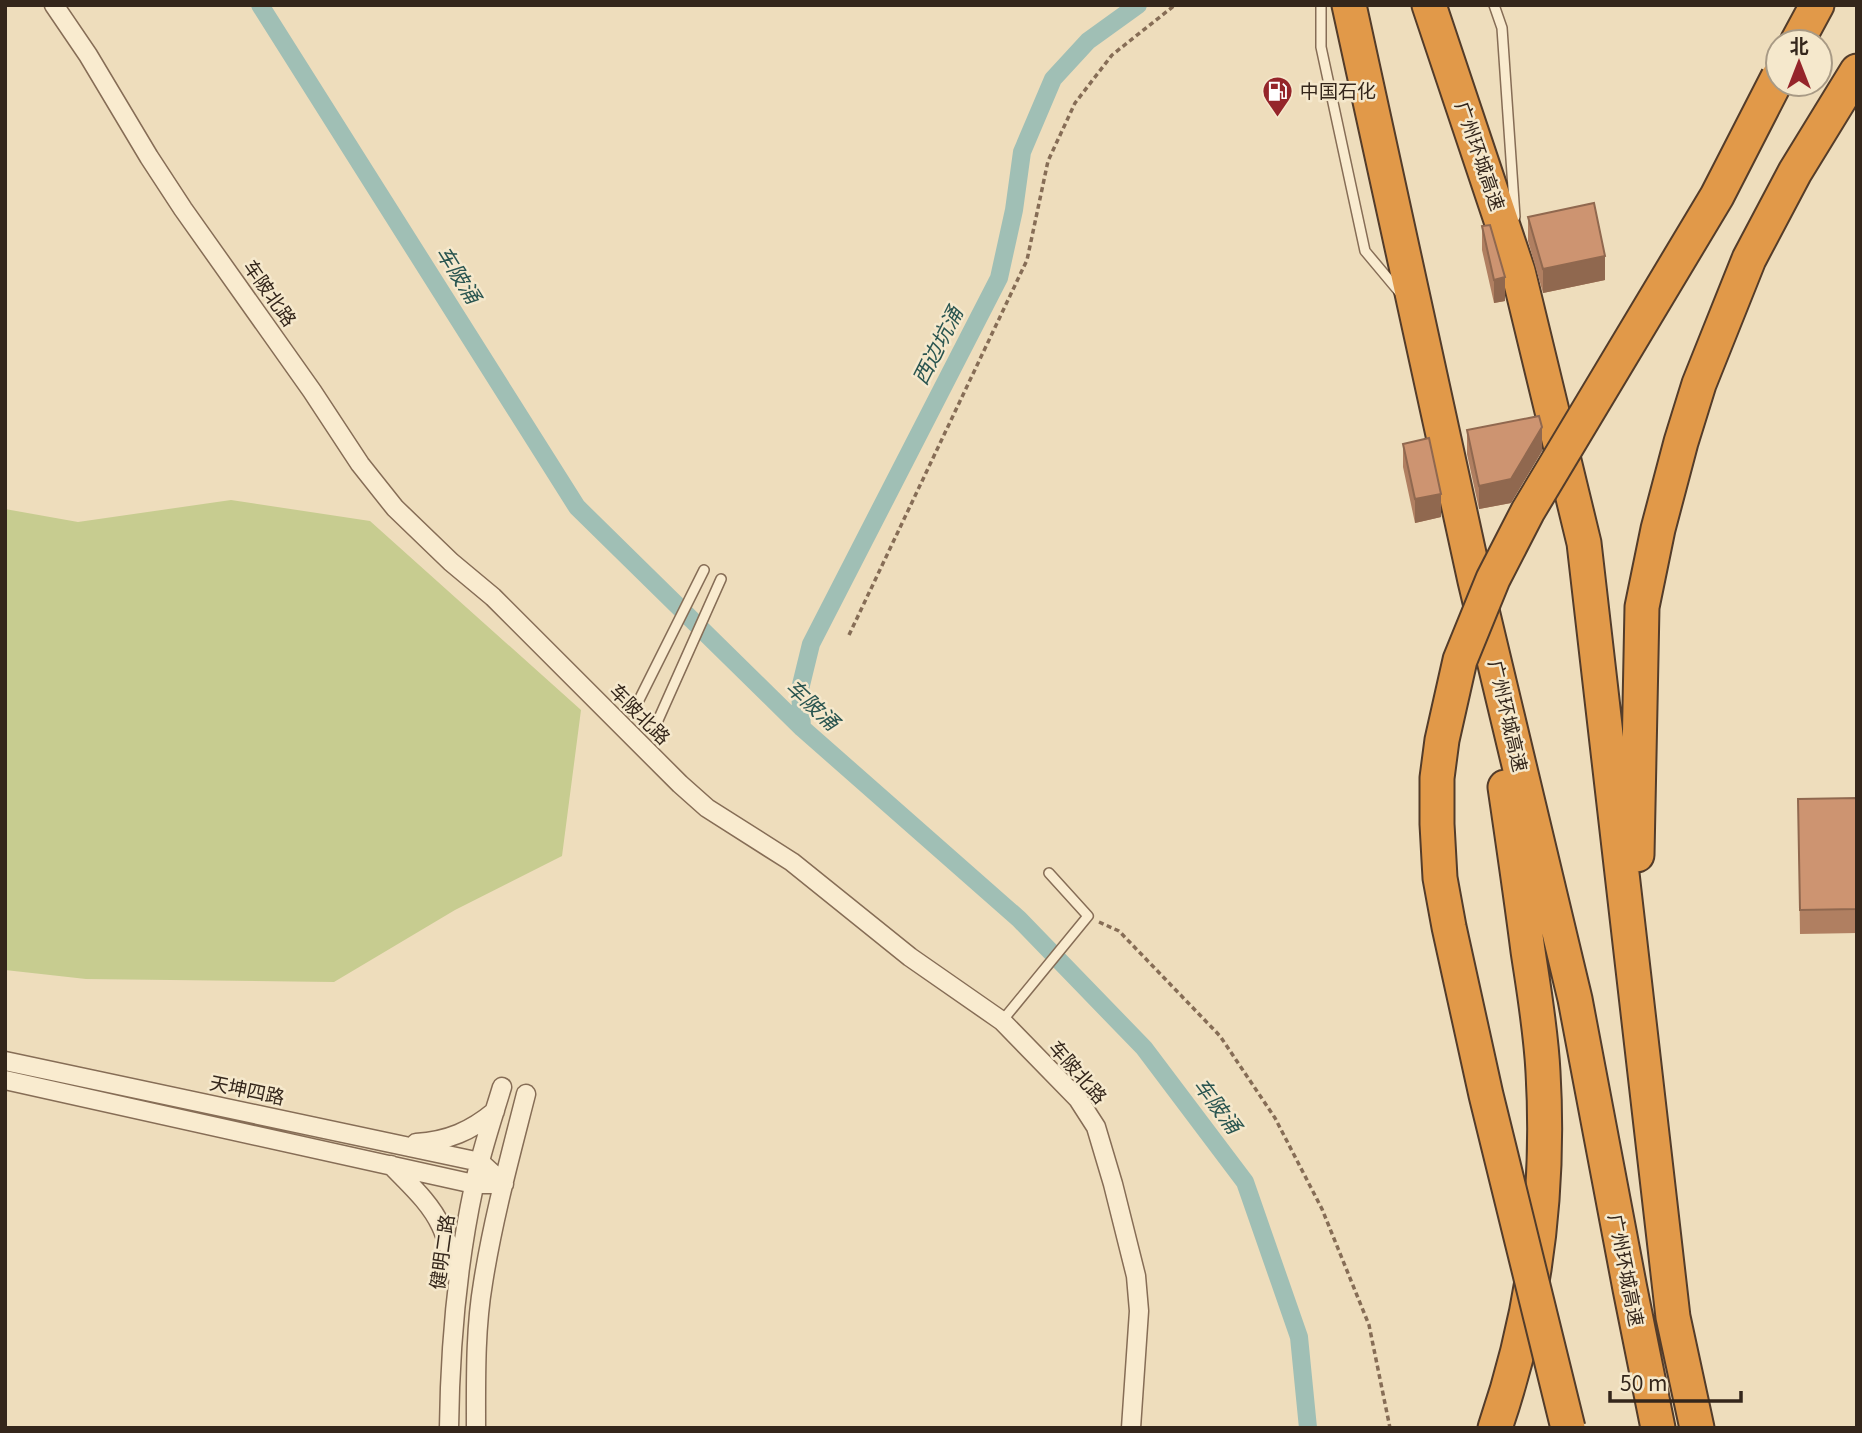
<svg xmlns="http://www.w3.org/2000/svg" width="1862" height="1433" viewBox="0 0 1862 1433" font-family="Georgia,'Noto Sans SC',serif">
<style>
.green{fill:#c7cc90}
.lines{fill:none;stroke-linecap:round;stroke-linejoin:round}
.canal{stroke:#a0bfb5;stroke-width:18}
.service-casing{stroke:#866d56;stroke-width:12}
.minor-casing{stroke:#866d56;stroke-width:21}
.motorway-casing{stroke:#533c2a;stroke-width:37}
.path{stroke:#866d56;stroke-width:3.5;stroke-dasharray:5 3.5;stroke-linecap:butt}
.service{stroke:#f9ebcf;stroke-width:9}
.minor{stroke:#f9ebcf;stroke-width:18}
.motorway{stroke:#e19949;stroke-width:33}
.motorway-bridge-casing{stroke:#533c2a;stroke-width:37;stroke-linecap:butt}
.motorway-bridge{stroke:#e19949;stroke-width:33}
.wall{fill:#b07f61}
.shaded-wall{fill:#90684f}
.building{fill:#cd9471;stroke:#90684f;stroke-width:2}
.labels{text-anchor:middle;stroke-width:5;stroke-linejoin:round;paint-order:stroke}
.poi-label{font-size:19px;fill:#34261b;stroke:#f5e8cc;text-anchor:start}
.street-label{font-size:19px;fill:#34261b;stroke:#f5e8cc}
.water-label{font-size:21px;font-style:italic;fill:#2a5550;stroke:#f5e8cc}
</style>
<rect width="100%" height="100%" fill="#eeddbc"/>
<!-- green -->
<path class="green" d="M231,500L370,521L581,710L562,856L455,910L334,982L86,979L5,970V509L78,522Z"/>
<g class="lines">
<!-- canal -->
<path class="canal" d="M260,5L577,507L802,728L1019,919L1144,1048L1245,1182L1299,1337L1308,1428
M802,728L800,689L811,644L999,278L1014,210L1022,152L1053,79L1088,41L1138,5"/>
<defs>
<path id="service" d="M1321,5V47L1365,251L1401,294
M1494,5L1502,28L1515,217
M633,712L704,570
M655,727L721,579
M1002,1021L1088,916L1049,873"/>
<path id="minor" d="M54,5L88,55L149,157L183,209L312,391L360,464L395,508L451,562L493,597L680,784L707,808L792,862L910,957L1002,1021L1078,1099L1096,1127L1113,1184L1136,1276L1139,1311L1131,1428
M5,1061L480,1162L504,1184H474L5,1080
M416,1143C448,1141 471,1131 495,1111
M391,1165C409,1184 430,1202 441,1226C448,1241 452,1258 456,1274
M449,1428C450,1347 457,1265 474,1186C481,1152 492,1120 502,1087
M476,1428C476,1380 475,1330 483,1283C493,1219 510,1157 526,1094"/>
<path id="motorway" d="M1349,5L1475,581L1575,999L1630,1289L1658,1428
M1429,5L1518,271L1584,543L1673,1317L1697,1428
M1797,42L1817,5
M1637,855L1642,607L1658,529L1681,442L1699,384L1749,259L1795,172L1857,71
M1495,1428C1534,1314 1550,1192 1543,1072C1541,1031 1534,991 1528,951C1521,896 1513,842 1505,787"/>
</defs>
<!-- service casing -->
<use href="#service" class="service-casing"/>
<!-- minor casing -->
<use href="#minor" class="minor-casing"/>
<!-- motorway casing -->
<use href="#motorway" class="motorway-casing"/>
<!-- path -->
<path class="path" d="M849,635L1027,260L1048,161L1075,103L1112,55L1175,5
M1099,922L1119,931L1220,1036L1275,1118L1322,1209L1369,1325L1390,1428"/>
<!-- service -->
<use href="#service" class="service"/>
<!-- minor -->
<use href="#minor" class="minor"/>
<!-- motorway -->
<use href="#motorway" class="motorway"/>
<defs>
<path id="motorway-bridge" d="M1568,1428L1486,1095L1449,927L1440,878L1437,824V778L1442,740L1460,660L1493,579L1528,511L1717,196L1778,77"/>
</defs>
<!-- motorway-bridge casing -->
<use href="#motorway-bridge" class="motorway-bridge-casing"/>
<!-- motorway-bridge -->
<use href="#motorway-bridge" class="motorway-bridge"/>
</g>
<!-- wall -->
<path class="wall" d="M1528,217L1605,280L1543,293L1528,241Z
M1482,226L1505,301L1494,303L1482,250Z
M1467,430L1542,451L1511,503L1479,509L1467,454Z
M1403,444L1441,517L1415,523L1403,467Z
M1857,798V933L1800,934L1798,799Z"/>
<!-- shaded-wall -->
<path class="shaded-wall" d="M1605,256V280L1543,293V269Z
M1505,277V301L1494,303V280Z
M1542,427V451L1511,503L1479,509V486Z
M1441,494V517L1415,523V499Z"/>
<!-- building -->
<path class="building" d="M1594,203L1605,256L1543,269L1528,217Z
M1490,225L1505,277L1494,280L1482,226Z
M1539,416L1542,427L1511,479L1479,486L1467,430Z
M1429,438L1441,494L1415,499L1403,444Z
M1857,798V909L1800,910L1798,799Z"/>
<!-- icons -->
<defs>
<symbol id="fuel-pin" viewBox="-11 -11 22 30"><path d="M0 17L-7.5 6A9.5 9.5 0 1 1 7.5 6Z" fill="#95252a" stroke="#f5e8cc"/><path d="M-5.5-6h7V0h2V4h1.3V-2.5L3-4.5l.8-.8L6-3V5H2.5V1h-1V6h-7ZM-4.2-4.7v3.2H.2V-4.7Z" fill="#fff"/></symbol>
</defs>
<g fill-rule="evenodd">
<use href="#fuel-pin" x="1260" y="74" width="35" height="47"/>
</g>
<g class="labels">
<!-- poi labels -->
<g class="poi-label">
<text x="1300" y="98">中国石化</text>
</g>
<!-- street labels -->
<g class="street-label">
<text transform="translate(1480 156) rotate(71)" y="7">广州环城高速</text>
<text transform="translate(270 293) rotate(55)" y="7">车陂北路</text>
<text transform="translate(640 714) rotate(45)" y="7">车陂北路</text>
<text transform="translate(1508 716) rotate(77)" y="7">广州环城高速</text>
<text transform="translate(1078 1072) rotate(49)" y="7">车陂北路</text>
<text transform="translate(247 1090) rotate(12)" y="7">天坤四路</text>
<text transform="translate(442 1252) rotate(-82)" y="7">健明二路</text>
<text transform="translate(1626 1270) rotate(79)" y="7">广州环城高速</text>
</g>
<!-- water labels -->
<g class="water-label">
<text transform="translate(458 275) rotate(58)" y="7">车陂涌</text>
<text transform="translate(938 346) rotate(-63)" y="7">西边坑涌</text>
<text transform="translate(812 705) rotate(43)" y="7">车陂涌</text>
<text transform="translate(1217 1106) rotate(53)" y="7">车陂涌</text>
</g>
</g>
<!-- border -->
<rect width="1862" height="1433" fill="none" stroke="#34261b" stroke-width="14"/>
<!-- north arrow -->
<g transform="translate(1799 63)"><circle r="33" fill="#f5e8cc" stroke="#a89a85" stroke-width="2"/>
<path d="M0-5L12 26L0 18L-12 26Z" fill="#95252a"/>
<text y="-10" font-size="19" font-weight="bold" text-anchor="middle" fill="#34261b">北</text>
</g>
<!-- scale -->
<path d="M1610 1391v10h131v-10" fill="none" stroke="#34261b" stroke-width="3.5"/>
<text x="1620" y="1391" font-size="21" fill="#34261b" stroke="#f5e8cc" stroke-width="5" paint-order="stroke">50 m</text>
</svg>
